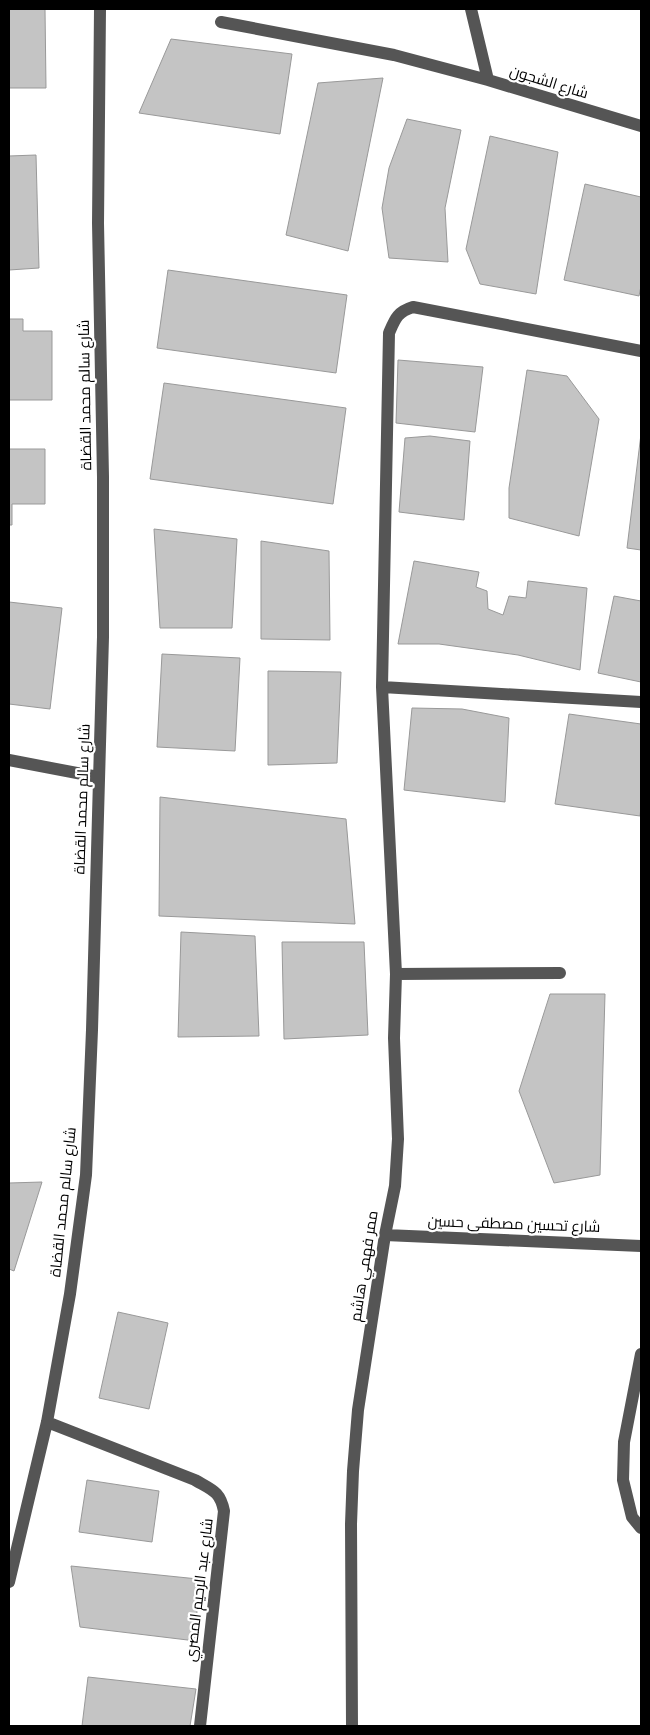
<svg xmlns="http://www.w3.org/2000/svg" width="650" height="1735" viewBox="0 0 650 1735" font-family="'Roboto Condensed',Cairo,sans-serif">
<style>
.building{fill:#c4c4c4;stroke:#999}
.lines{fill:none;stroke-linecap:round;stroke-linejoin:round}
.minor{stroke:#555;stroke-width:12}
.labels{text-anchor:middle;stroke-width:4.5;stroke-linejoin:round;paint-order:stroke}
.street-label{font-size:15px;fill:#000;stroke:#fff}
</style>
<rect width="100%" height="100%" fill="#fff"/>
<!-- building -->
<path class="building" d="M9,9H45L46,88H9Z
M171,39L292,54L280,134L139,113Z
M383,78L348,251L286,235L318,83Z
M407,119L461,130L445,208L448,262L389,258L382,208L389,168Z
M490,136L558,152L536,294L480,284L466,249Z
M36,155L39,268L9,270V156Z
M585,184L641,197V286L639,296L564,280Z
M168,270L347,295L336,373L157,348Z
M9,319H23V331H52V400H9Z
M398,360L483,367L475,432L396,423Z
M527,370L567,376L599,419L579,536L509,518V488Z
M164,383L346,408L333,504L150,479Z
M641,434V550L627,548Z
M430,436L470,441L464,520L399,512L405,438Z
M9,449H45V504H12V525H9Z
M154,529L237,539L232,628H160Z
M261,541L329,551L330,640L261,639Z
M414,561L479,572L476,587L487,591L488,609L503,615L509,596L526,598L528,581L587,588L580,670L518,655L439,644H398Z
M614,596L641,601V682L598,673Z
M9,602L62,608L50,709L9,704Z
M162,654L240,658L235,751L157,747Z
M268,671L341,672L337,763L268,765Z
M412,708L462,709L509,718L505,802L404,790Z
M569,714L641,724V807L640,816L555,804Z
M160,797L346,819L355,924L159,916Z
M181,932L255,936L259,1036L178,1037Z
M282,942H364L368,1035L284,1039Z
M550,994H605L600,1175L554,1183L519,1091Z
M42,1182L14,1271L9,1269V1183Z
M118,1312L168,1323L149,1409L99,1398Z
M87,1480L159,1491L152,1542L79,1532Z
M71,1566L198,1579L196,1641L80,1627Z
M88,1677L196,1689L190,1726H82Z"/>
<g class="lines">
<!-- minor -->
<path class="minor" d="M471,9L488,80L641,126
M221,22L394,55L488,80
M382,687L641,702
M9,760L98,777
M396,974L560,973
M385,1235L641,1246
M641,1354L624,1442L623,1480L632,1517L641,1528
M47,1422L195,1480C212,1490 220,1491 224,1511L200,1726
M9,1582L47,1422L70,1294L86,1175L92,1030L103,637V477L98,223L100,9
M352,1726L351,1524L353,1471L358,1410L385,1235L395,1186L398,1139L394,1038L396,974L382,687L389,333C395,319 397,312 413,307L641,351"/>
</g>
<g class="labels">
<!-- street labels -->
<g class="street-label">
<text transform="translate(549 82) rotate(17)" y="5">شارع الشجون</text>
<text transform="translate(85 395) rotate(-91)" y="5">شارع سالم محمد القضاة</text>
<text transform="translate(82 799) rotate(-88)" y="5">شارع سالم محمد القضاة</text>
<text transform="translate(63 1202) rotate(-84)" y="5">شارع سالم محمد القضاة</text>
<text transform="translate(514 1224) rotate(2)" y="5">شارع تحسين مصطفى حسين</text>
<text transform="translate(364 1266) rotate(-81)" y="5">ممر فهمي هاشم</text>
<text transform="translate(199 1590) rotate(-83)" y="5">شارع عبد الرحيم المصري</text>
</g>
</g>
<!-- border -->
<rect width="650" height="1735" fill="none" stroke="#000000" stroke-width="20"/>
</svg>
